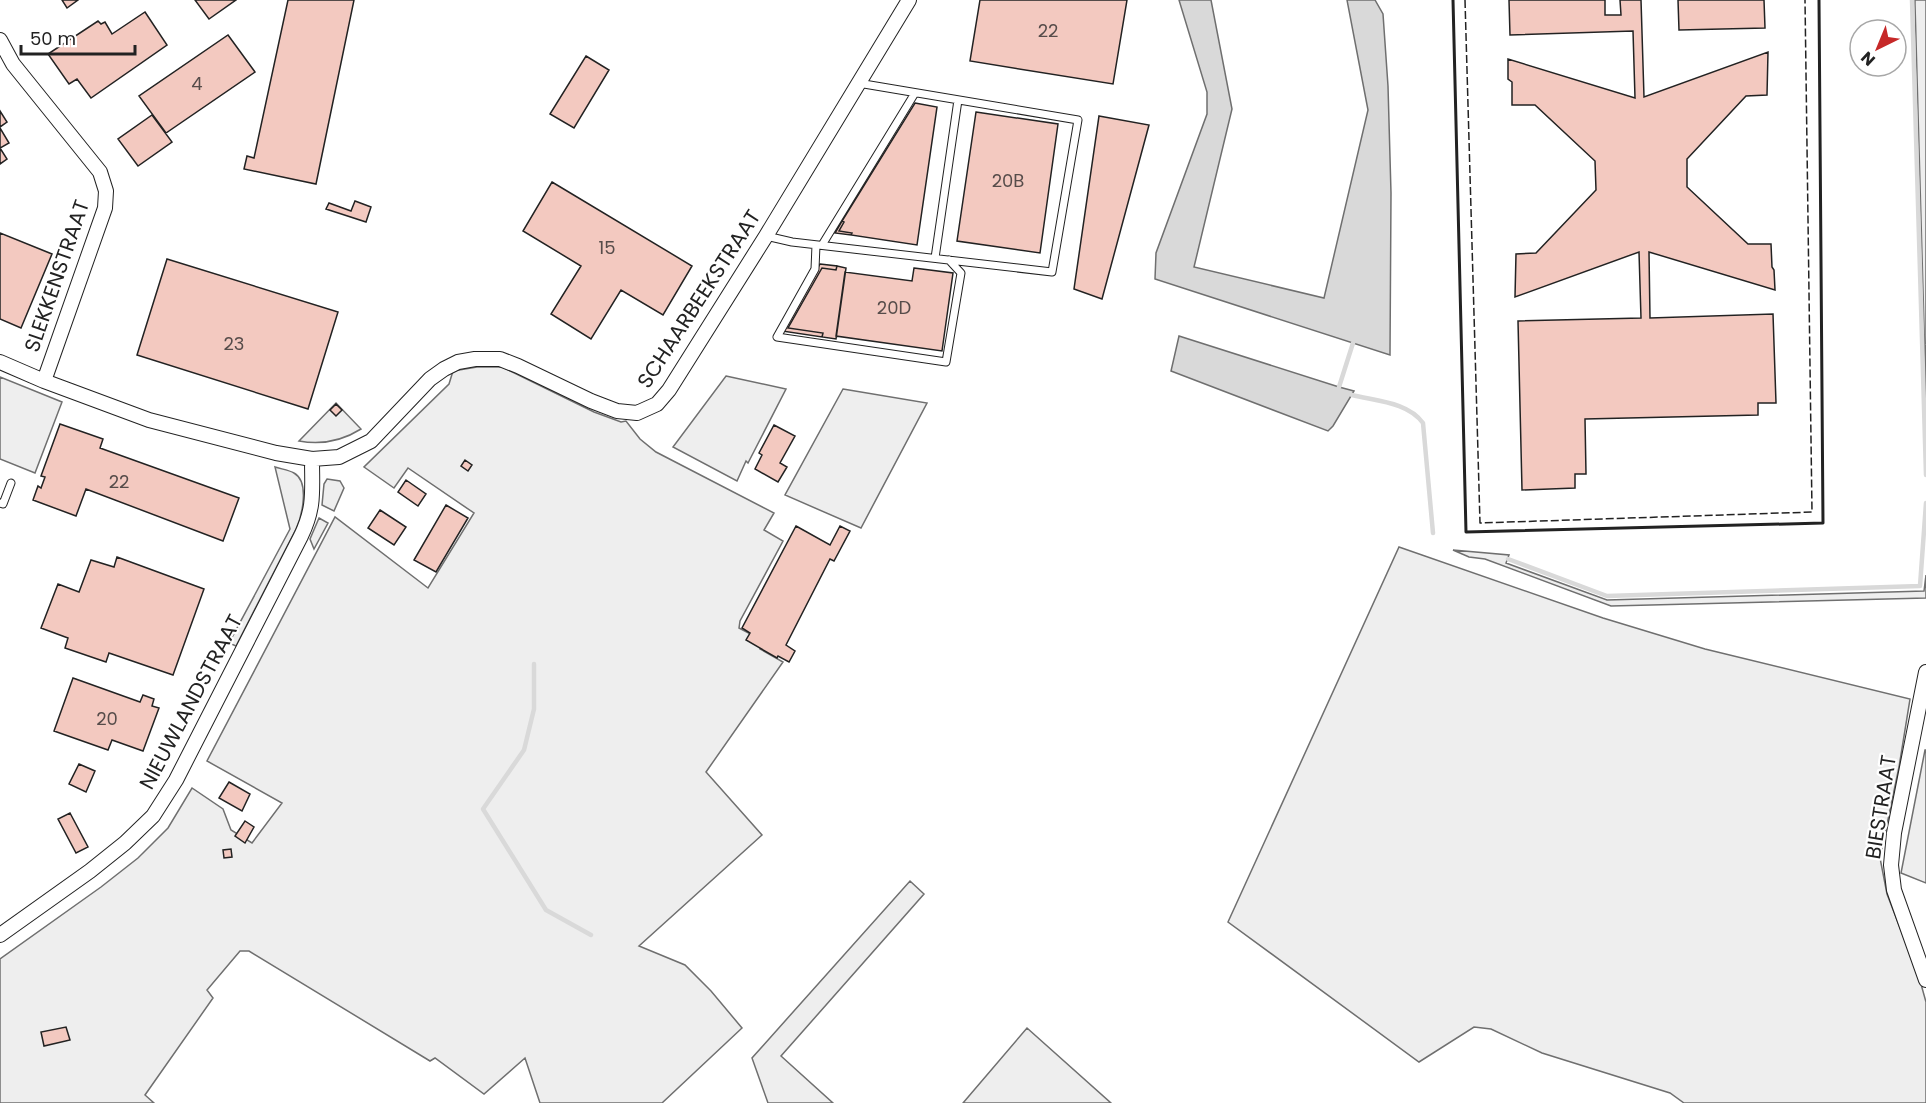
<svg xmlns="http://www.w3.org/2000/svg" width="1926" height="1103" viewBox="0 0 1926 1103" font-family="Poppins,sans-serif">
<style>
.green{fill:#eee;stroke:#6f6f6f;stroke-width:1.5}
.water{fill:#d9d9d9;stroke:#6f6f6f;stroke-width:1.5}
.lines{fill:none;stroke-linecap:round;stroke-linejoin:round}
.stream{stroke:#d9d9d9;stroke-width:4.5}
.building{fill:#f3c9c0;stroke:#222;stroke-width:1.5}
.lane-casing{stroke:#222;stroke-width:9}
.street-casing{stroke:#222;stroke-width:16}
.lane{stroke:#fff;stroke-width:7}
.street{stroke:#fff;stroke-width:14}
.fence{stroke:#222;stroke-width:1.5;stroke-dasharray:8 3;stroke-linecap:butt}
.wall{stroke:#222;stroke-width:3}
.labels{text-anchor:middle;stroke-width:4.5;stroke-linejoin:round;paint-order:stroke}
.number-label{font-size:18px;fill:#564c4a}
.street-label{font-size:21px;fill:#222;stroke:#fff}
</style>
<rect width="100%" height="100%" fill="#fff"/>
<!-- green -->
<path class="green" d="M1915,0H1926V398L1915,4Z
M477,367H502L594,412L621,422L626,421L640,439L656,452L774,513L764,530L783,541L740,621L739,628L764,641L760,649L783,662L706,772L762,835L639,946L685,965L711,991L742,1028L662,1103H540L525,1058L484,1094L435,1058L430,1061L249,951H240L207,990L213,998L145,1095L154,1103H0V959L101,887L138,858L168,828L192,788L223,809L231,830L252,843L282,803L207,761L335,517L428,588L474,513L408,468L394,488L364,467L449,384L453,371Z
M726,376L786,389L748,463L746,461L737,481L673,447Z
M0,377L62,402L35,473L0,459Z
M843,389L927,403L861,528L785,495Z
M336,403L361,429C342,441 321,445 299,441Z
M275,467C281,469 289,470 294,473C310,482 302,516 296,529L236,646L229,643L290,529Z
M327,479L340,481L344,488L334,511L322,505L324,484Z
M319,518L328,523L314,549L310,539Z
M1399,547L1603,618L1705,649L1910,699L1899,767L1880,858L1887,894L1919,977L1926,1002V1103H1684L1670,1093L1542,1053L1491,1029L1474,1027L1419,1062L1228,922Z
M1453,550L1509,555L1506,563L1607,600L1924,591L1926,575V598L1611,606L1485,559L1469,557Z
M1925,750H1926V883L1901,873Z
M910,881L924,894L781,1056L833,1103H768L752,1058Z
M1027,1028L1111,1103H963Z"/>
<!-- water -->
<path class="water" d="M1179,0H1211L1232,109L1194,267L1324,298L1368,110L1347,0H1375L1383,14L1388,86L1391,193L1390,355L1155,279L1156,253L1207,114V92Z
M1179,336L1339,387L1354,391L1333,426L1328,431L1171,371Z"/>
<g class="lines">
<!-- stream -->
<path class="stream" d="M1912,0L1926,475
M1339,387L1353,343
M1352,395C1376,401 1408,402 1423,423L1433,533
M1508,559L1607,596L1920,586L1926,503
M534,664V709L524,750L483,809L546,910L591,935"/>
</g>
<!-- building -->
<path class="building" d="M62,0H78L67,8Z
M195,0H236L209,19Z
M288,0H354L316,184L244,169L247,156L254,158Z
M980,0H1127L1113,84L970,61Z
M1509,0H1605V15H1621L1620,0H1641L1644,97L1768,52L1767,95L1746,96L1687,159V187L1748,244H1771L1772,267L1774,270L1775,290L1649,252L1650,318L1773,314L1776,403H1758V415L1585,419L1586,474H1575V488L1522,490L1518,321L1641,318L1639,252L1515,297L1516,254L1536,253L1596,190L1595,161L1535,105H1512V82L1508,79V59L1635,98L1633,31L1510,35Z
M1678,0H1764L1765,28L1679,30Z
M145,12L167,45L91,98L77,79L69,84L48,54L98,21L101,24L105,22L112,34Z
M228,35L255,72L166,133L139,96Z
M586,56L609,70L574,128L550,114Z
M915,103L937,107L917,245L851,235L852,233L839,231L844,222L842,221Z
M0,111L7,122L0,127Z
M976,112L1058,124L1040,253L957,241Z
M152,115L172,142L138,166L118,139Z
M1099,116L1149,125L1102,299L1074,289Z
M0,128L9,143L0,148L7,159L0,164Z
M552,182L692,266L663,315L621,290L591,339L551,314L581,266L523,231Z
M355,201L371,207L366,222L326,209L329,203L351,211Z
M842,221L844,222L839,231L852,233L851,235L835,233Z
M0,233L52,254L21,328L0,319Z
M167,259L338,312L308,409L137,355Z
M820,264L837,266L836,270L822,268L788,328L823,333L822,337L782,331Z
M837,266L846,268L836,339L822,337L823,333L788,328L822,268L836,270Z
M914,268L953,273L942,351L836,336L845,272L912,281Z
M336,404L342,410L336,416L330,410Z
M60,424L103,439L100,448L239,498L223,541L86,489L76,516L33,500L38,486L41,488L45,477L41,476Z
M774,425L795,436L780,463L787,467L778,482L755,469L762,455L759,453Z
M465,460L472,465L468,471L461,466Z
M406,480L426,494L418,506L398,492Z
M446,505L468,518L436,572L414,560Z
M380,510L406,527L394,545L368,528Z
M796,526L830,545L840,526L850,531L834,561L830,559L786,645L795,651L789,662L778,656L777,658L746,640L750,633L742,628Z
M117,557L204,589L173,675L109,653L106,662L65,648L68,638L41,628L58,584L79,592L91,560L114,567Z
M73,678L140,702L143,695L154,699L152,706L159,708L143,751L112,740L108,750L54,731Z
M79,764L95,771L86,792L69,784Z
M229,782L250,794L242,811L219,798Z
M70,813L88,847L76,853L58,819Z
M245,821L254,827L245,843L235,836Z
M231,849L232,857L224,858L223,850Z
M66,1027L70,1040L44,1046L41,1032Z"/>
<g class="lines">
<defs>
<path id="lane" d="M766,236L792,242L1052,272L1078,120L858,83
M816,245L815,269L777,337L946,362L961,273L949,260
M822,245L915,93
M935,258L958,100
M0,503L3,504L11,483"/>
<path id="street" d="M0,40L13,64L100,172L106,191L105,208L44,381
M0,362L44,381L149,420L276,453L312,459L339,457L371,441L430,379L444,369L458,362L475,359H500L518,366L591,401L617,411L637,413L657,404L669,390L766,236L909,0
M1926,672L1894,833L1891,865L1894,890L1926,980
M0,935L90,871L125,843L153,816L176,780L301,536C315,507 312,491 312,459"/>
</defs>
<!-- lane casing -->
<use href="#lane" class="lane-casing"/>
<!-- street casing -->
<use href="#street" class="street-casing"/>
<!-- lane -->
<use href="#lane" class="lane"/>
<!-- street -->
<use href="#street" class="street"/>
<!-- fence -->
<path class="fence" d="M1465,0L1480,523L1812,512L1805,0"/>
<!-- wall -->
<path class="wall" d="M1453,0L1466,532L1823,523L1819,0"/>
</g>
<g class="labels">
<!-- number labels -->
<g class="number-label">
<text x="1048" y="37">22</text>
<text x="197" y="90">4</text>
<text x="1008" y="187">20B</text>
<text x="607" y="254">15</text>
<text x="894" y="314">20D</text>
<text x="234" y="350">23</text>
<text x="119" y="488">22</text>
<text x="107" y="725">20</text>
</g>
<!-- street labels -->
<g class="street-label">
<text transform="translate(57 276) rotate(-71)" y="7">SLEKKENSTRAAT</text>
<text transform="translate(699 299) rotate(-57)" y="7">SCHAARBEEKSTRAAT</text>
<text transform="translate(191 702) rotate(-62)" y="7">NIEUWLANDSTRAAT</text>
<text transform="translate(1881 807) rotate(-81)" y="7">BIESTRAAT</text>
</g>
</g>
<!-- north arrow -->
<g transform="translate(1878 48) rotate(223)"><circle r="28" fill="#ffffff" stroke="#a7a7a7" stroke-width="1.5"/>
<path d="M0-4.5L10 22L0 15L-10 22Z" fill="#c62828"/>
<text y="-9" font-size="16" font-weight="bold" text-anchor="middle" fill="#222222">N</text>
</g>
<!-- scale -->
<path d="M21 45v9h114v-9" fill="none" stroke="#222222" stroke-width="3"/>
<text x="30" y="45" font-size="18" fill="#222222" stroke="#ffffff" stroke-width="4.5" paint-order="stroke">50 m</text>
</svg>
